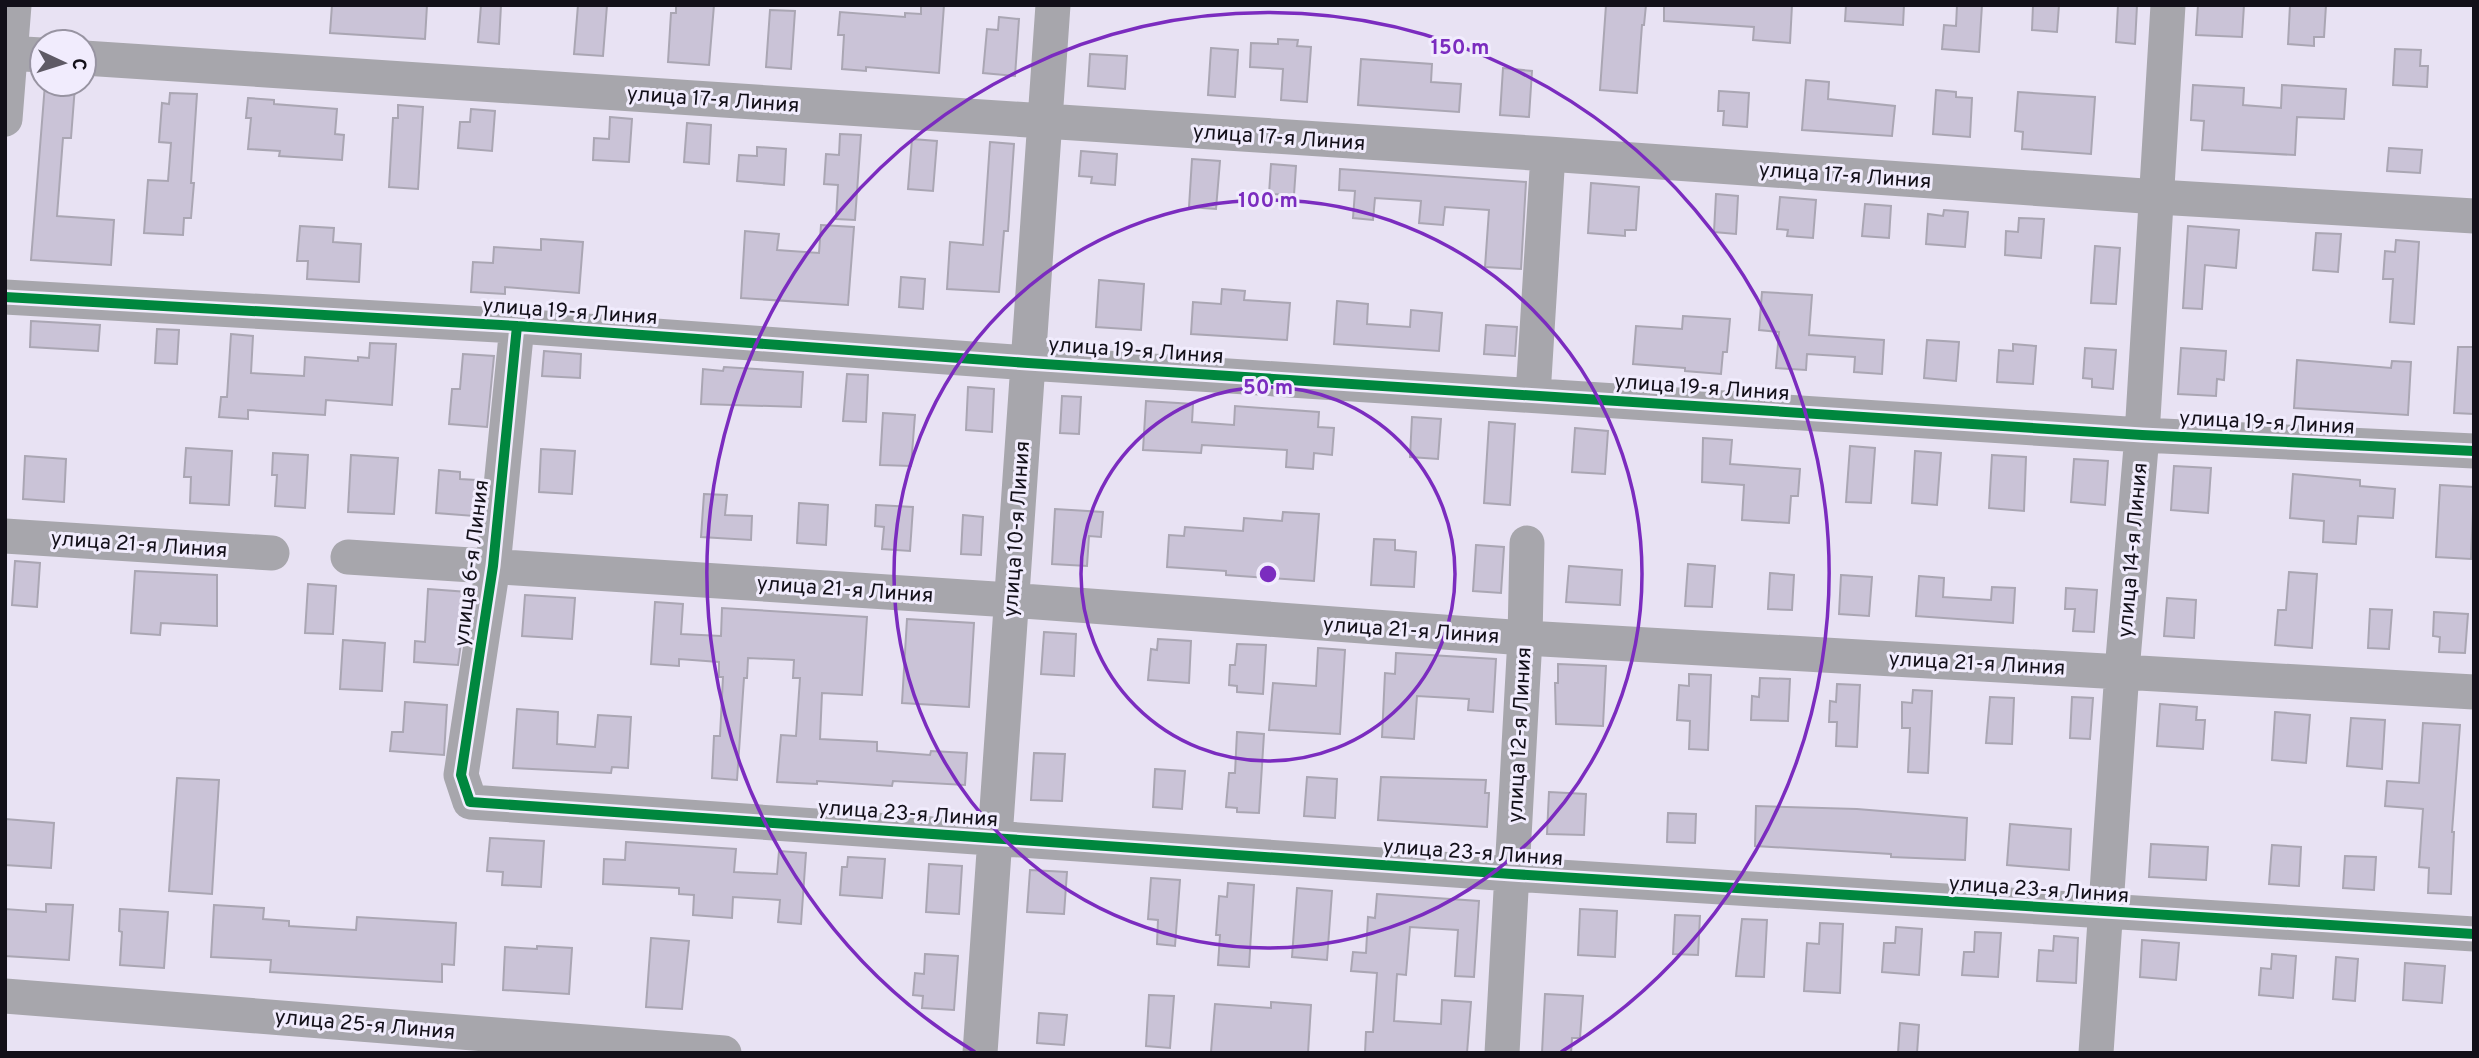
<svg xmlns="http://www.w3.org/2000/svg" width="2479" height="1058" viewBox="0 0 2479 1058" font-family="Overpass,sans-serif">
<style>
.building{fill:#cac3d7;stroke:#aaa6b3;stroke-width:2}
.lines{fill:none;stroke-linecap:round;stroke-linejoin:round}
.minor{stroke:#a7a6ac;stroke-width:35}
.cycleway-casing{stroke:#f1ecfd;stroke-width:15}
.cycleway{stroke:#00873e;stroke-width:10}
.ring{fill:none;stroke:#7b2cbf;stroke-width:3.5}
.labels{text-anchor:middle;stroke-width:6;stroke-linejoin:round;paint-order:stroke}
.street-label{font-size:21px;fill:#131019;stroke:#f1ecfd}
.centre{fill:#7b2cbf;stroke:#f1ecfd;stroke-width:3.5}
.ring-label{font-size:21px;text-anchor:middle;font-weight:bold;fill:#7b2cbf;stroke:#f1ecfd;stroke-width:6;stroke-linejoin:round;paint-order:stroke}
</style>
<rect width="100%" height="100%" fill="#e8e2f3"/>
<!-- building -->
<path class="building" d="M332,5H427L425,39L330,33Z
M481,5H501L499,44L478,42Z
M578,5H607L603,56L574,54Z
M676,5H714L709,65L668,62L671,13H676Z
M921,5H944L939,73L866,67V71L842,69L844,35H838L840,12L905,17V13L921,14Z
M1606,5H1646L1644,25H1642L1637,93L1600,90Z
M1664,5H1792L1790,43L1753,40L1754,27L1664,21Z
M1846,5H1904L1903,25L1845,21Z
M1957,5H1982L1979,52L1942,49L1944,25L1956,26Z
M2033,5H2059L2057,32L2032,30Z
M2118,5H2137L2135,44L2116,42Z
M2198,5H2244L2242,37L2196,35Z
M2290,5H2326L2324,37H2314V46L2288,44Z
M770,10L795,11L791,69L766,67Z
M999,17L1019,19L1015,76L983,73L987,29L998,30Z
M1278,39L1298,40L1297,46L1311,47L1307,102L1281,100L1283,69L1250,67L1251,43L1278,44Z
M1211,48L1238,50L1235,97L1208,95Z
M2395,49L2421,50L2420,66H2428L2427,87L2393,85Z
M1090,54L1127,56L1125,89L1088,86Z
M1361,59L1432,64L1431,82L1461,84L1459,112L1358,105Z
M1503,68L1532,71L1529,117L1500,115Z
M1806,80L1829,82L1828,99L1895,106L1892,136L1802,130Z
M45,84L75,86L71,138H63L57,216L114,220L111,265L31,260Z
M2193,85L2244,88L2243,105L2281,108L2282,85L2346,89L2344,119L2297,117L2295,155L2202,150L2204,121L2191,120Z
M1936,90L1956,92V97L1972,98L1970,137L1933,134Z
M1719,91L1749,93L1747,127L1723,125L1724,111H1718Z
M2018,92L2095,97L2091,154L2022,149L2023,132L2015,131Z
M170,93L197,94L191,183H194L191,218H184L183,235L144,233L148,180L168,181L171,143L159,142L162,103L169,104Z
M248,98L274,100V104L337,109L335,134L344,135L342,160L279,156L280,151L248,149L251,118H246Z
M398,105L423,107L418,189L389,187L393,118H398Z
M471,109L495,111L492,151L458,148L460,122H470Z
M610,117L632,119L629,162L593,160L594,138L609,139Z
M687,123L711,125L709,164L684,162Z
M840,134L861,135L855,220L836,219L838,185L824,184L826,154L839,155Z
M912,139L937,141L933,191L908,189Z
M990,142L1014,144L1008,231H1004L999,292L947,289L950,242L983,245Z
M757,147L786,149L784,185L737,181L739,155L757,156Z
M2389,148L2422,150L2420,173L2387,171Z
M1081,151L1117,154L1115,185L1091,183L1092,177L1079,176Z
M1192,159L1220,161L1216,209L1189,207Z
M1271,164L1296,166L1294,195L1269,194Z
M1340,169L1526,182L1521,269L1485,267L1489,210L1445,207L1443,225L1419,223L1421,201L1375,198L1373,220L1353,218L1355,191L1339,190Z
M1591,183L1639,187L1636,230H1625V236L1588,233Z
M1716,194L1738,196L1736,234L1714,232Z
M1780,197L1816,200L1813,238L1787,236L1788,230L1777,229Z
M1865,204L1891,206L1889,238L1862,236Z
M1944,210L1968,212L1965,247L1926,244L1928,214L1943,216Z
M2019,218L2044,219L2041,258L2005,255L2006,231L2018,232Z
M821,225L854,227L848,305L741,298L745,231L779,234L777,250L819,253Z
M300,226L334,228L333,242L361,244L359,282L307,279L308,261H297Z
M2188,226L2239,230L2236,268L2205,265L2202,309L2183,308Z
M2316,233L2341,234L2338,272L2313,270Z
M541,239L583,242L579,293L505,287V294L471,292L473,262L493,263L494,247L541,250Z
M2396,240L2419,242L2414,324L2390,322L2393,279H2383L2385,251L2395,252Z
M2095,246L2120,248L2116,304L2091,303Z
M901,277L925,279L923,309L899,307Z
M1099,280L1144,284L1141,330L1096,327Z
M1222,289L1245,291L1244,300L1290,303L1287,340L1191,334L1193,302L1221,304Z
M1762,292L1812,295L1809,335L1884,340L1882,374L1854,372L1855,357L1807,354L1806,370L1776,368L1779,332L1759,330Z
M1337,301L1368,304L1367,324L1410,327L1411,310L1442,313L1439,351L1334,344Z
M1683,316L1730,319L1727,352H1723L1721,374L1685,371V368L1633,364L1636,326L1682,329Z
M31,321L100,325L98,351L30,347Z
M1486,325L1517,327L1515,356L1484,354Z
M157,329L179,330L177,364L155,363Z
M231,334L253,336L251,373L304,376L305,357L358,361V357L369,358L370,343L396,344L392,405L326,400L325,415L248,410V419L219,417L221,397H227Z
M1927,340L1959,342L1956,381L1924,378Z
M2013,344L2036,346L2033,384L1997,382L1999,350L2013,351Z
M2458,347H2474V414L2454,413Z
M2085,348L2116,350L2113,389L2092,387V379L2083,378Z
M2181,348L2226,351L2224,380L2217,379L2216,396L2178,394Z
M544,351L581,354L580,378L542,376Z
M463,354L494,356L487,427L449,424L452,389H460Z
M2297,360L2391,368L2392,361L2411,362L2408,415L2294,408Z
M724,367L803,372L801,407L701,404L703,369L723,371Z
M847,374L868,375L866,422L843,421Z
M968,387L994,389L992,432L966,430Z
M1062,396L1081,397L1079,434L1060,433Z
M1146,401L1193,404L1192,422L1234,425L1235,406L1319,412L1318,427L1334,428L1332,455L1314,453L1313,469L1286,467L1287,450L1202,445L1201,453L1143,450Z
M883,413L915,415L911,466L880,465Z
M1412,417L1441,419L1438,459L1410,457Z
M1489,422L1515,424L1510,505L1484,503Z
M1575,428L1608,431L1605,474L1572,472Z
M1703,438L1732,440L1730,464L1800,469L1798,496H1791L1789,523L1742,520L1744,485L1702,482Z
M1850,446L1875,448L1871,503L1846,502Z
M186,448L232,451L229,505L190,503L191,477H184Z
M541,449L575,451L572,494L539,492Z
M1915,451L1941,453L1937,505L1912,503Z
M273,453L308,455L305,508L275,506L277,475H272Z
M351,455L398,458L394,514L348,512Z
M1992,455L2026,457L2024,511L1989,508Z
M25,456L66,459L64,502L23,499Z
M2074,459L2108,461L2105,505L2071,502Z
M2174,466L2211,468L2208,513L2171,510Z
M439,470L460,472V479L476,480L474,516L436,513Z
M2293,474L2360,480V486L2395,489L2393,518L2358,516L2356,544L2323,542L2324,521L2290,518Z
M2440,485L2474,487L2471,559L2436,557Z
M704,494L727,495L725,515L752,516L751,540L701,537Z
M799,503L828,505L826,545L797,543Z
M876,505L913,507L910,551L882,549L884,527L875,526Z
M1055,509L1103,512L1101,537L1089,536L1087,566L1052,564Z
M1283,512L1319,514L1314,581L1226,575V571L1167,567L1169,535L1184,536L1185,527L1243,531L1244,518L1282,521Z
M963,515L983,517L981,555L961,554Z
M1374,539L1395,540V550L1416,552L1414,587L1371,585Z
M1476,545L1504,547L1501,593L1473,591Z
M15,561L40,563L37,607L12,605Z
M1688,564L1715,566L1712,607L1685,606Z
M1569,566L1622,570L1620,605L1566,602Z
M135,571L217,575V626L161,623L160,635L131,633Z
M2289,572L2317,574L2312,648L2275,645L2278,610H2286Z
M1770,573L1794,575L1792,610L1768,609Z
M1841,575L1872,577L1869,616L1839,614Z
M1919,576L1944,578L1943,597L1991,600L1992,587L2015,588L2013,623L1916,616Z
M308,584L336,586L333,634L305,633Z
M2066,588L2097,590L2094,632L2073,631L2075,609H2065Z
M428,589L468,592L458,665L414,662L415,641L425,642Z
M525,595L575,598L572,639L522,636Z
M2167,598L2196,600L2194,638L2164,636Z
M655,602L683,604L681,634L721,636L722,608L867,617L862,695L822,693L820,739L877,742V751L930,755L931,751L967,753L965,785L893,781L892,786L817,781V784L777,782L781,735L796,736L800,678H793L794,660L748,658L747,678H744L737,780L712,778L714,736H720L723,677H719V662L679,659V666L651,664Z
M2370,609L2392,610L2389,649L2368,648Z
M2434,612L2468,614L2465,653L2439,652L2440,637L2433,636Z
M907,619L974,623L969,707L902,703Z
M1044,632L1076,634L1074,676L1041,674Z
M1158,639L1191,641L1189,683L1148,680L1151,649L1157,650Z
M343,640L385,643L382,691L340,689Z
M1237,644L1266,645L1263,694L1237,692V686L1229,685L1230,665H1235Z
M1318,648L1345,650L1340,734L1269,730L1273,683L1316,686Z
M1396,653L1496,659L1493,712L1468,710L1469,699L1417,696L1414,739L1382,737L1385,673L1395,674Z
M1558,664L1606,666L1603,726L1556,724L1555,683H1558Z
M1689,674L1711,675L1708,750L1689,749L1690,721L1677,720L1679,685L1689,686Z
M1760,678L1790,679L1788,721L1751,720L1752,696L1759,697Z
M1837,684L1860,685L1857,747L1836,746L1837,722H1829L1830,701L1836,702Z
M1913,690L1932,691L1928,773L1908,772L1910,728H1902V702L1912,703Z
M1990,697L2014,698L2012,744L1986,743Z
M2072,697L2093,698L2090,739L2070,738Z
M405,702L447,705L444,755L390,751L392,732H403Z
M2160,704L2197,707L2196,720H2205L2203,749L2157,746Z
M517,709L558,712L557,744L595,747L598,715L631,717L628,768L612,767L611,773L513,768Z
M2275,712L2310,715L2306,763L2272,760Z
M2351,718L2385,720L2382,769L2347,766Z
M2423,723L2460,725L2452,832H2454L2451,894L2428,893L2429,868L2419,867L2423,809L2385,806L2387,781L2419,783Z
M1237,732L1264,734L1259,813L1237,812V808L1226,807L1229,773H1235Z
M1034,753L1065,754L1062,801L1031,800Z
M1155,769L1185,771L1182,809L1153,807Z
M1307,777L1337,779L1335,818L1304,816Z
M1381,777L1486,780L1485,793H1489L1487,827L1378,820Z
M177,778L219,780L212,894L169,891Z
M1549,792L1586,794L1584,835L1547,834Z
M1756,806L1857,809L1967,818L1965,860L1891,857V854L1755,846Z
M1668,813L1696,814L1695,843L1667,842Z
M5,819L54,823L51,868L5,865Z
M2010,824L2071,829L2069,870L2007,865Z
M490,838L544,841L541,887L502,885L503,872L487,871Z
M626,842L736,849L734,872L777,874L779,851L806,853L801,924L778,922L780,900L733,897L732,918L693,915L694,895L679,894V888L603,884L604,859L625,860Z
M2151,844L2208,847L2206,880L2149,877Z
M2272,845L2301,847L2299,886L2269,884Z
M2345,856L2376,857L2374,890L2343,888Z
M848,857L885,859L882,898L840,895L842,867H847Z
M929,864L962,866L959,914L926,912Z
M1030,870L1067,872L1064,914L1027,912Z
M1151,878L1180,880L1175,946L1157,944L1158,920L1148,919Z
M1228,883L1254,885L1249,967L1218,965L1220,935H1216L1219,896L1227,897Z
M1297,888L1332,891L1327,960L1292,957Z
M1377,894L1479,901L1474,977L1455,976L1458,930L1410,927L1406,975L1397,974L1394,1021L1441,1024L1442,1000L1471,1002L1467,1053H1365L1366,1032H1373L1377,973L1351,971L1353,952L1366,953L1368,917L1375,918Z
M46,904L73,905L69,960L5,956V909L46,912Z
M214,905L264,908L263,919L289,921V926L356,930L357,917L456,923L454,965L442,964V982L270,972L271,960L211,957Z
M120,909L168,912L164,968L120,965L122,932L119,931Z
M1580,909L1617,911L1615,957L1578,955Z
M1675,915L1700,916L1698,955L1673,954Z
M1742,919L1767,920L1764,977L1736,976Z
M1820,923L1843,924L1840,993L1804,991L1807,943L1819,944Z
M1896,927L1922,929L1919,975L1882,972L1884,943H1895Z
M1975,932L2001,933L1998,977L1962,975L1964,952H1974Z
M2054,936L2078,938L2076,983L2037,981L2039,950L2053,951Z
M651,938L689,941L682,1009L646,1007Z
M2142,940L2179,943L2176,980L2140,977Z
M537,946L572,948L569,994L503,990L505,947L537,949Z
M925,954L958,956L954,1010L922,1008L923,996L913,995L915,973L924,974Z
M2272,954L2296,956L2293,998L2259,995L2261,968L2271,969Z
M2336,957L2358,959L2355,1001L2333,999Z
M2405,963L2445,966L2442,1003L2403,1000Z
M1545,994L1583,996L1580,1038H1572L1571,1053H1542Z
M1149,995L1174,996L1170,1048L1146,1046Z
M1271,1002L1311,1005L1308,1053L1211,1052L1215,1004L1271,1008Z
M1039,1013L1067,1015L1064,1045L1037,1043Z
M1900,1023L1919,1025L1917,1053H1898Z"/>
<g class="lines">
<!-- minor -->
<path class="minor" d="M5,53L42,55
M84,58L1548,154L2158,197L2474,216
M5,119L14,5
M5,297L517,326L1028,363L2142,435L2474,451
M517,326L493,566L461,775L470,802L1512,874L2474,934
M1533,395L1548,154
M5,536L272,553
M348,557L1010,600L1525,638L2474,692
M5,996L724,1053
M980,1053L1053,5
M1502,1053L1525,638L1527,543
M2096,1053L2122,671L2142,435L2168,5"/>
<defs>
<path id="cycleway" d="M5,297L517,326L1028,363L2142,435L2474,451
M517,326L493,566L461,775L470,802L1512,874L2474,934"/>
</defs>
<!-- cycleway casing -->
<use href="#cycleway" class="cycleway-casing"/>
<!-- cycleway -->
<use href="#cycleway" class="cycleway"/>
</g>
<!-- distance rings -->
<g class="ring">
<circle cx="1268" cy="574" r="187"/>
<circle cx="1268" cy="574" r="374"/>
<path d="M975 1052A561 561 0 1 1 1561 1052"/>
</g>
<g class="labels">
<!-- street labels -->
<g class="street-label">
<text transform="translate(713 99) rotate(4)" y="7">улица 17-я Линия</text>
<text transform="translate(1279 137) rotate(4)" y="7">улица 17-я Линия</text>
<text transform="translate(1845 175) rotate(4)" y="7">улица 17-я Линия</text>
<text transform="translate(570 311) rotate(4)" y="7">улица 19-я Линия</text>
<text transform="translate(1136 350) rotate(4)" y="7">улица 19-я Линия</text>
<text transform="translate(1702 387) rotate(4)" y="7">улица 19-я Линия</text>
<text transform="translate(2267 422) rotate(3)" y="7">улица 19-я Линия</text>
<text transform="translate(1016 529) rotate(-86)" y="7">улица 10-я Линия</text>
<text transform="translate(139 544) rotate(4)" y="7">улица 21-я Линия</text>
<text transform="translate(2132 550) rotate(-85)" y="7">улица 14-я Линия</text>
<text transform="translate(471 563) rotate(-83)" y="7">улица 6-я Линия</text>
<text transform="translate(845 589) rotate(4)" y="7">улица 21-я Линия</text>
<text transform="translate(1411 630) rotate(4)" y="7">улица 21-я Линия</text>
<text transform="translate(1977 663) rotate(3)" y="7">улица 21-я Линия</text>
<text transform="translate(1519 735) rotate(-87)" y="7">улица 12-я Линия</text>
<text transform="translate(908 813) rotate(4)" y="7">улица 23-я Линия</text>
<text transform="translate(1473 852) rotate(4)" y="7">улица 23-я Линия</text>
<text transform="translate(2039 889) rotate(4)" y="7">улица 23-я Линия</text>
<text transform="translate(365 1024) rotate(5)" y="7">улица 25-я Линия</text>
</g>
</g>
<circle cx="1268" cy="574" r="10" class="centre"/>
<g class="ring-label">
<text x="1460" y="54">150 m</text>
<text x="1268" y="207">100 m</text>
<text x="1268" y="394">50 m</text>
</g>
<!-- border -->
<rect width="2479" height="1058" fill="none" stroke="#131019" stroke-width="14"/>
<!-- north arrow -->
<g transform="translate(63 63) rotate(94)"><circle r="33" fill="#f1ecfd" stroke="#9894a2" stroke-width="2"/>
<path d="M0-5L12 26L0 18L-12 26Z" fill="#5e5a65"/>
<text y="-10" font-size="19" font-weight="bold" text-anchor="middle" fill="#131019">С</text>
</g>
</svg>
